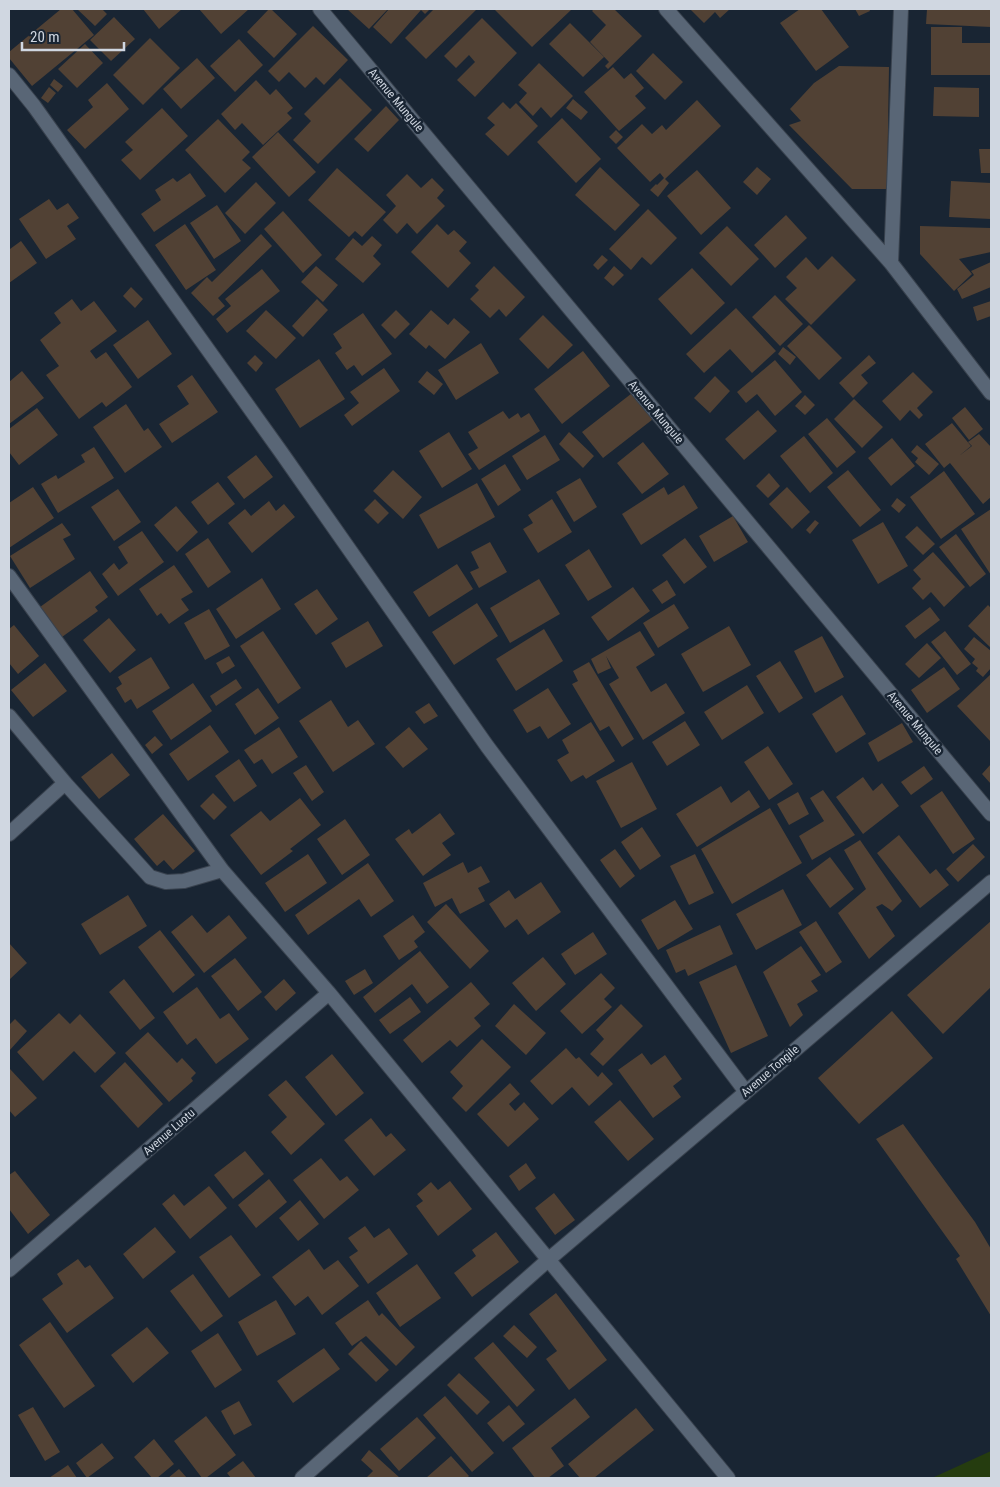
<svg xmlns="http://www.w3.org/2000/svg" width="1000" height="1487" viewBox="0 0 1000 1487" font-family="'Roboto Condensed',sans-serif">
<style>
.green{fill:#253c0f}
.building{fill:#514134}
.lines{fill:none;stroke-linecap:round;stroke-linejoin:round}
.minor-casing{stroke:#39424e;stroke-width:16}
.minor{stroke:#596676;stroke-width:14}
.labels{text-anchor:middle;stroke-width:5;stroke-linejoin:round;paint-order:stroke}
.street-label{font-size:12px;fill:#d0d7e1;stroke:#192533}
</style>
<rect width="100%" height="100%" fill="#192533"/>
<!-- green -->
<path class="green" d="M991,1451V1478H932Z"/>
<!-- building -->
<path class="building" d="M61,9H72L94,35L32,86L9,58V52Z
M77,9H102L107,14L95,26Z
M143,9H182L159,29Z
M199,9H249L221,34Z
M269,9H271L297,34L274,58L247,32Z
M347,9H388L369,29Z
M389,9H430L425,14L421,10L391,44L373,27Z
M434,9H477L426,59L405,38Z
M494,9H570L571,10L532,47Z
M594,9H614L642,36L608,69L605,66L609,62L590,42L606,25L592,11Z
M690,9H730L720,18L715,12L704,23Z
M800,9H821L849,47L816,71L780,23Z
M855,9H869L870,11L859,16Z
M927,9H991V27L926,24Z
M114,17L135,39L111,61L90,40Z
M482,18L517,53L475,97L457,80L475,62L469,55L456,68L444,56Z
M570,23L604,57L583,77L549,44Z
M313,26L348,60L324,85L316,77L305,88L289,72L279,82L268,71Z
M931,27H962V43H991V75H931Z
M150,38L180,68L143,105L113,75Z
M239,39L263,65L235,92L210,66Z
M85,44L103,63L77,88L58,69Z
M653,53L683,82L665,100L636,71Z
M197,58L215,78L181,109L163,89Z
M539,63L573,96L551,118L541,107L533,116L519,102L527,93L518,85Z
M839,66L889,67L887,189H852L789,125L801,121L790,109L814,83Z
M613,67L624,79L631,73L644,88L635,96L646,108L619,131L584,92Z
M340,78L372,110L318,164L293,140L311,121L304,114Z
M54,79L63,86L58,92L50,85Z
M256,80L270,95L276,89L293,108L287,113L292,118L263,145L242,123L235,130L221,114Z
M107,83L129,109L85,149L67,130L93,107L88,100Z
M49,87L56,93L48,103L41,98Z
M934,87L979,88V117L933,116Z
M573,99L588,112L581,120L566,108Z
M697,100L721,126L665,179L669,183L658,197L650,190L656,184L657,185L664,178L660,173L650,182L617,148L642,124L652,134L662,125L666,130Z
M503,102L510,109L516,103L538,126L508,156L485,134L495,125L487,118Z
M386,106L399,120L368,152L354,139Z
M162,108L188,136L140,180L121,160L133,150L125,142Z
M562,118L601,159L576,183L537,142Z
M218,119L250,152L242,160L251,168L225,193L185,150Z
M616,130L623,137L616,144L609,137Z
M278,132L316,172L289,197L252,157Z
M979,149H991V173H981Z
M600,167L640,205L615,231L575,195Z
M757,167L771,179L757,195L743,182Z
M337,168L386,212L362,237L355,231L349,237L308,200Z
M697,170L731,208L701,235L667,196Z
M190,173L206,196L154,232L141,214L161,200L155,190L173,178L177,182Z
M407,174L421,188L432,178L444,190L437,198L445,206L417,234L407,223L397,234L383,220L396,206L386,195Z
M951,181L991,183V219L949,217Z
M256,182L276,203L245,234L225,213Z
M49,199L57,210L68,203L79,218L67,226L76,239L46,259L19,219Z
M217,205L241,241L214,259L190,223Z
M648,209L677,238L651,265L642,257L631,270L609,249Z
M283,211L322,255L303,273L264,229Z
M786,215L807,238L775,268L754,245Z
M185,224L216,270L186,290L155,245Z
M437,224L448,235L454,230L467,242L459,251L471,263L448,288L411,252Z
M727,226L759,259L731,286L699,253Z
M920,226L991,228V252L959,259L972,274L954,291L920,254Z
M261,234L272,246L218,298L225,306L213,316L191,293L207,277L212,282Z
M372,236L382,245L373,256L381,264L363,283L335,259L353,238L362,246Z
M21,241L37,263L9,283V247L10,249Z
M602,255L608,260L598,270L593,265Z
M832,256L856,280L811,325L785,299L797,288L786,277L806,257L818,270Z
M991,262V287L962,299L957,289L974,275L971,271Z
M316,266L338,285L323,302L301,282Z
M494,266L525,297L506,317L499,309L490,318L470,299L479,290L475,286Z
M614,266L624,275L613,286L604,278Z
M692,268L725,303L691,335L658,299Z
M262,269L280,291L227,333L216,319L231,306L225,299Z
M131,287L143,299L135,308L123,296Z
M775,295L803,324L780,346L752,317Z
M72,299L81,311L94,301L117,331L90,351L96,359L106,352L132,387L106,407L102,402L79,419L46,375L59,366L40,340L61,323L54,313Z
M317,299L328,310L303,337L292,326Z
M991,301V316L977,321L973,307Z
M736,308L776,351L752,373L730,349L704,373L686,354Z
M266,310L296,338L276,359L246,331Z
M396,310L410,324L395,339L381,325Z
M431,310L448,325L454,318L470,332L445,359L429,345L426,349L409,334Z
M363,313L392,354L362,376L354,365L347,370L335,353L342,348L333,334Z
M543,315L573,345L548,369L519,339Z
M148,320L172,354L138,379L113,345Z
M809,325L842,358L819,380L787,346Z
M481,343L499,373L456,400L438,370Z
M783,347L796,357L790,365L778,354Z
M583,351L610,386L562,424L534,389Z
M255,355L263,363L256,372L247,363Z
M869,355L876,363L861,375L868,383L853,398L839,383Z
M319,359L345,399L300,428L275,389Z
M775,360L802,392L775,416L757,394L746,403L737,392Z
M384,368L400,391L352,426L344,415L359,403L350,392Z
M22,371L44,398L9,424V382Z
M427,371L443,384L434,395L418,382Z
M913,372L933,392L917,408L923,415L919,419L910,410L900,421L882,401Z
M192,375L218,412L172,443L159,424L189,404L177,386Z
M715,376L730,391L710,413L694,398Z
M636,390L657,416L603,458L582,432Z
M805,395L815,405L805,415L795,406Z
M854,399L883,427L862,448L834,419Z
M126,404L144,431L148,428L162,447L125,473L93,427Z
M965,407L983,429L969,440L952,418Z
M37,408L58,435L19,465L9,452V429Z
M758,410L777,431L744,460L725,439Z
M503,411L509,419L518,413L521,418L529,413L540,431L479,470L468,454L478,448L468,432Z
M827,418L856,452L837,468L808,434Z
M952,423L971,446L959,456L972,446L968,442L979,434L991,447V497L983,504L950,463L944,468L925,444Z
M449,432L472,469L442,488L419,451Z
M569,432L594,456L583,468L559,444Z
M545,435L560,460L527,480L512,456Z
M804,436L833,473L810,493L780,456Z
M892,438L915,466L891,486L868,458Z
M643,442L669,474L642,494L617,463Z
M917,445L939,464L929,475L915,462L918,458L911,452Z
M94,447L114,478L58,513L41,484L56,475L58,479L85,462L81,455Z
M256,455L273,477L244,499L227,477Z
M505,464L521,490L498,506L481,479Z
M393,470L422,497L403,519L373,491Z
M848,470L881,510L860,527L827,487Z
M944,471L975,514L941,539L910,497Z
M769,473L780,486L768,498L756,486Z
M580,478L597,507L574,522L556,492Z
M218,482L235,504L208,525L191,502Z
M477,483L495,517L438,549L419,515Z
M684,485L698,508L641,545L622,514L664,487L668,495Z
M33,487L54,518L9,548V503Z
M787,487L810,512L792,529L769,504Z
M118,489L141,522L114,541L91,507Z
M897,498L906,505L899,513L891,506Z
M375,499L389,513L378,524L364,510Z
M552,499L572,532L538,553L523,529L533,523L528,515Z
M269,501L276,511L284,504L295,517L252,553L228,523L245,509L251,516Z
M176,506L198,532L177,552L154,525Z
M991,509V575L961,529Z
M733,516L748,542L714,562L699,536Z
M815,520L819,523L810,534L806,530Z
M883,522L908,566L878,584L852,540Z
M62,523L71,535L63,539L75,559L30,588L10,556Z
M917,526L935,544L923,555L905,537Z
M142,531L164,562L118,596L102,574L114,563L119,570L128,563L118,547Z
M956,534L986,574L970,587L939,547Z
M208,538L231,572L208,588L185,554Z
M685,538L707,567L684,584L662,555Z
M490,542L507,572L479,588L470,572L479,568L471,552Z
M589,549L612,587L588,601L565,565Z
M933,552L965,587L944,607L931,592L923,600L912,588L921,579L913,570Z
M457,564L473,589L429,617L413,592Z
M174,565L193,592L181,599L189,610L169,624L161,613L157,616L139,589Z
M90,571L108,597L95,607L98,611L62,637L40,607Z
M262,578L281,609L236,639L216,609Z
M539,579L560,614L510,643L490,608Z
M667,580L676,595L662,604L652,590Z
M633,587L650,611L608,641L591,617Z
M317,589L338,619L316,635L294,604Z
M477,603L498,636L454,665L432,632Z
M674,604L689,628L658,648L643,623Z
M988,605L991,608V648L968,626Z
M930,607L940,620L915,639L905,626Z
M209,609L230,646L205,660L184,623Z
M109,618L136,650L110,673L83,640Z
M368,621L383,646L346,668L331,643Z
M14,625L39,656L18,674L9,663V629Z
M729,626L751,665L703,692L681,654Z
M544,629L563,661L516,691L496,659Z
M263,631L301,688L278,704L240,646Z
M640,631L655,655L636,667L651,692L666,683L685,713L643,740L609,684L619,678L606,656L611,668L598,674L591,659Z
M945,631L971,664L957,675L931,642Z
M822,636L844,677L815,693L794,651Z
M974,637L991,651V668L983,677L976,671L978,668L972,663L975,659L964,649Z
M927,643L941,658L919,678L905,664Z
M229,656L235,666L222,674L216,663Z
M151,657L170,688L137,709L131,699L125,703L116,688L122,684L118,677Z
M780,661L803,698L779,713L756,676Z
M589,662L634,739L622,747L609,726L600,731L572,684L578,681L573,671Z
M45,663L67,691L33,717L11,690Z
M944,667L960,689L927,713L911,690Z
M991,674V742L957,706Z
M236,679L242,688L216,706L210,696Z
M193,683L212,711L171,740L152,711Z
M747,685L764,713L722,740L704,712Z
M258,688L279,718L255,735L235,704Z
M548,688L571,724L548,739L540,726L527,733L513,710Z
M842,695L866,734L836,753L812,714Z
M331,700L348,727L358,720L375,744L333,772L299,721Z
M429,703L438,716L424,724L415,712Z
M685,721L700,745L667,766L652,742Z
M591,722L615,761L586,779L583,775L571,782L557,760L569,753L562,740Z
M902,723L913,742L878,762L868,743Z
M210,725L229,752L188,781L169,754Z
M279,727L298,757L272,774L262,759L254,764L244,750Z
M409,727L428,749L403,768L385,747Z
M155,736L163,745L152,754L145,745Z
M768,746L793,784L769,800L744,762Z
M112,753L130,775L99,799L81,777Z
M239,759L257,786L234,802L215,776Z
M632,762L657,809L621,828L596,781Z
M991,764V784L982,774Z
M306,765L324,792L312,801L293,773Z
M924,766L933,779L911,795L901,782Z
M863,777L873,791L882,783L899,806L863,834L836,797Z
M721,786L731,803L749,790L760,807L697,847L676,814Z
M823,790L855,835L812,860L799,836L824,821L810,798Z
M942,791L975,839L953,854L920,806Z
M798,792L809,814L789,825L777,804Z
M213,793L227,807L214,820L200,806Z
M300,798L321,825L290,849L293,851L261,875L230,835L261,811L270,821Z
M770,808L802,863L732,904L701,849Z
M440,813L455,834L442,843L451,855L423,876L395,839L409,829L412,834Z
M163,814L195,851L173,870L164,860L157,866L134,839Z
M345,819L370,855L342,875L317,839Z
M642,827L661,856L640,870L621,842Z
M899,835L930,874L936,869L949,885L920,908L877,853Z
M860,840L902,901L892,911L882,904L876,907L895,936L869,959L838,913L866,889L844,850Z
M973,844L985,857L958,882L946,869Z
M615,849L635,876L620,888L600,860Z
M308,854L327,883L285,912L265,883Z
M695,854L714,893L689,905L670,866Z
M830,857L854,889L830,908L806,875Z
M463,862L468,873L481,866L490,882L478,888L485,901L460,914L452,898L435,907L423,883Z
M368,863L394,901L371,917L359,899L308,935L295,915Z
M541,882L561,912L528,935L517,919L505,928L489,904L509,890L515,899Z
M783,889L802,925L756,950L736,914Z
M128,895L147,926L100,955L81,924Z
M675,900L693,929L658,950L641,920Z
M446,904L489,951L470,969L427,922Z
M192,915L207,933L229,915L247,938L204,973L171,932Z
M413,915L425,932L414,941L418,947L399,960L383,936Z
M816,921L842,962L826,973L799,932Z
M991,921V987L943,1034L907,995Z
M720,925L733,954L688,976L685,969L676,973L666,950Z
M160,930L195,975L173,993L138,947Z
M593,932L607,954L575,975L561,954Z
M9,943L27,963L9,980Z
M801,946L821,975L811,981L818,991L797,1004L803,1015L790,1027L763,972Z
M420,951L449,987L427,1004L412,984L375,1013L363,997Z
M543,957L566,984L536,1011L512,983Z
M235,958L262,992L238,1011L211,976Z
M736,965L768,1036L731,1053L699,982Z
M365,969L373,983L354,995L345,981Z
M601,973L615,988L604,999L612,1007L582,1034L560,1011Z
M124,979L155,1018L140,1030L109,992Z
M284,979L296,993L276,1011L264,997Z
M471,982L490,1004L474,1018L481,1026L457,1047L450,1040L422,1063L403,1040Z
M197,987L220,1019L229,1013L249,1039L216,1064L196,1038L187,1045L163,1012Z
M410,997L421,1012L390,1034L379,1020Z
M514,1004L546,1033L526,1055L495,1026Z
M621,1004L643,1026L603,1066L590,1054L604,1039L596,1030Z
M892,1011L933,1058L859,1124L818,1078Z
M59,1013L70,1024L80,1014L116,1053L95,1073L74,1051L43,1081L17,1052Z
M15,1019L27,1031L9,1051V1025Z
M148,1032L177,1063L182,1058L196,1073L191,1078L193,1081L169,1102L125,1053Z
M482,1039L511,1067L466,1112L452,1098L463,1086L450,1072Z
M566,1048L576,1059L579,1057L598,1077L602,1072L613,1084L589,1106L572,1087L552,1105L530,1081Z
M642,1053L651,1065L665,1055L682,1079L673,1086L681,1097L653,1118L618,1070Z
M332,1054L364,1093L336,1116L305,1077Z
M125,1062L163,1104L138,1128L100,1086Z
M10,1069L37,1098L15,1117L9,1110V1070Z
M286,1080L325,1124L291,1155L271,1132L287,1117L268,1095Z
M510,1083L520,1094L509,1104L515,1111L524,1102L539,1119L508,1147L477,1114Z
M620,1100L654,1139L628,1161L594,1122Z
M371,1118L386,1137L391,1133L406,1150L374,1176L344,1140Z
M903,1124L975,1222L991,1249V1316L956,1259L960,1256L876,1139Z
M245,1151L264,1174L233,1199L214,1175Z
M321,1158L340,1181L347,1176L359,1190L324,1219L293,1180Z
M526,1163L536,1178L519,1191L509,1176Z
M15,1171L50,1215L28,1234L9,1209V1175Z
M269,1179L287,1202L256,1228L238,1205Z
M450,1181L472,1209L438,1236L416,1206L423,1201L417,1194L431,1182L438,1190Z
M209,1186L227,1208L190,1239L162,1204L174,1194L184,1206Z
M554,1193L575,1220L555,1235L535,1208Z
M300,1200L319,1224L298,1241L279,1218Z
M365,1226L374,1238L389,1228L408,1254L368,1284L349,1257L358,1251L348,1238Z
M155,1227L176,1252L143,1279L123,1254Z
M496,1232L519,1262L472,1297L454,1273L476,1256L472,1250Z
M231,1235L261,1275L229,1298L199,1257Z
M309,1249L324,1270L338,1260L359,1286L322,1315L308,1296L295,1306L272,1277Z
M78,1259L85,1268L90,1265L114,1298L67,1333L42,1299L63,1284L57,1274Z
M417,1264L441,1298L400,1327L376,1293Z
M193,1274L223,1316L201,1332L170,1291Z
M556,1293L607,1360L569,1390L546,1359L557,1351L529,1314Z
M276,1300L296,1334L257,1356L238,1322Z
M368,1300L379,1316L382,1313L415,1347L396,1366L366,1336L352,1346L335,1323Z
M50,1322L95,1386L64,1408L19,1345Z
M514,1325L537,1347L527,1358L503,1336Z
M147,1327L169,1353L133,1383L111,1355Z
M218,1333L242,1370L215,1388L191,1351Z
M361,1341L389,1370L376,1382L348,1354Z
M493,1342L535,1390L517,1407L474,1358Z
M324,1348L340,1369L293,1403L277,1381Z
M459,1373L490,1402L477,1415L447,1385Z
M445,1396L494,1453L472,1472L423,1415Z
M575,1398L590,1417L551,1448L564,1466L548,1478H535L512,1448Z
M239,1401L252,1425L234,1435L221,1411Z
M509,1405L525,1424L503,1442L487,1423Z
M33,1407L60,1452L45,1461L18,1415Z
M636,1408L654,1430L594,1478H580L568,1464Z
M206,1416L236,1455L206,1478H202L174,1441Z
M417,1417L436,1438L399,1471L380,1449Z
M154,1439L174,1464L157,1478H152L134,1457Z
M102,1443L114,1458L87,1478L76,1463Z
M369,1450L400,1478H366L373,1471L361,1460Z
M451,1456L469,1476L467,1478H426Z
M243,1461L256,1478H231L227,1473Z
M68,1465L77,1478H49Z
M179,1469L187,1478H168Z"/>
<g class="lines">
<defs>
<path id="minor" d="M320,9L991,814
M666,9L891,263L991,393
M9,75L34,106L281,452L487,746L746,1092
M891,263L901,9
M9,576L222,870L329,993L728,1478
M9,716L65,783L150,877L166,882L184,881L222,870
M9,834L65,783
M9,1270L329,993
M302,1478L548,1260L746,1092L991,882"/>
</defs>
<!-- minor casing -->
<use href="#minor" class="minor-casing"/>
<!-- minor -->
<use href="#minor" class="minor"/>
</g>
<g class="labels">
<!-- street labels -->
<g class="street-label">
<text transform="translate(396 100) rotate(50)" y="4">Avenue Mungule</text>
<text transform="translate(656 412) rotate(50)" y="4">Avenue Mungule</text>
<text transform="translate(915 723) rotate(50)" y="4">Avenue Mungule</text>
<text transform="translate(770 1071) rotate(-41)" y="4">Avenue Tongile</text>
<text transform="translate(169 1132) rotate(-41)" y="4">Avenue Luotu</text>
</g>
</g>
<!-- border -->
<rect width="1000" height="1487" fill="none" stroke="#d0d7e1" stroke-width="20"/>
<!-- scale -->
<path d="M22 42v8h102v-8" fill="none" stroke="#d0d7e1" stroke-width="2.5"/>
<text x="30" y="42" font-size="15" fill="#d0d7e1" stroke="#192533" stroke-width="4" paint-order="stroke">20 m</text>
</svg>
